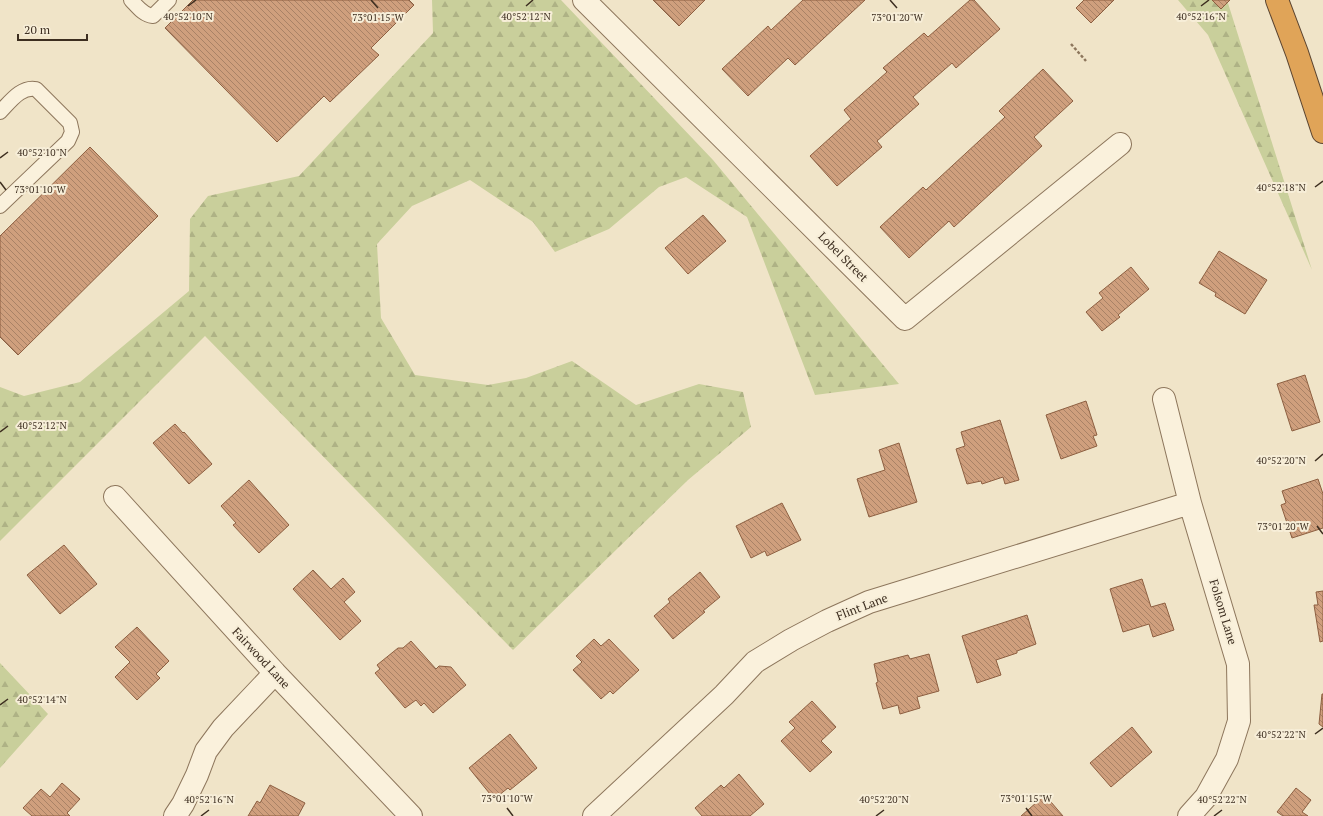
<svg xmlns="http://www.w3.org/2000/svg" width="1323" height="816" viewBox="0 0 1323 816" font-family="'PT Serif',serif">
<style>
.forest{fill:url(#forest-firs)}
.building{fill:url(#building-back-hatch);stroke:#8d5f41}
.lines{fill:none;stroke-linecap:round;stroke-linejoin:round}
.lane-casing{stroke:#8d765c;stroke-width:16}
.street-casing{stroke:#8d765c;stroke-width:24}
.highway-casing{stroke:#5b4430;stroke-width:24}
.path{stroke:#8d765c;stroke-width:2.5;stroke-dasharray:3 2;stroke-linecap:butt}
.lane{stroke:#faf1dc;stroke-width:14}
.street{stroke:#faf1dc;stroke-width:22}
.highway{stroke:#e0a458;stroke-width:22}
.ticks{fill:none;stroke:#3d2e20;stroke-width:1.5}
.labels{text-anchor:middle;stroke-width:4;stroke-linejoin:round;paint-order:stroke}
.street-label{font-size:12px;fill:#3d2e20;stroke:#f7eed8}
.ticks-label{font-size:10px;text-anchor:middle;fill:#3d2e20;stroke:#f7eed8;stroke-width:4;stroke-linejoin:round;paint-order:stroke}
</style>
<defs>
<pattern id="forest-firs" width="22" height="20" patternUnits="userSpaceOnUse"><rect width="22" height="20" fill="#c9cf9b"/><path d="M5 1l3.5 6h-7zM16 11l3.5 6h-7z" fill="#aeb285"/></pattern>
<pattern id="building-back-hatch" width="6" height="6" patternUnits="userSpaceOnUse"><rect width="6" height="6" fill="#cf9f7d"/><path d="M-1 5l2 2M0 0l6 6M5-1l2 2" fill="none" stroke="#a98266"/></pattern>
</defs>
<rect width="100%" height="100%" fill="#f0e4c8"/>
<!-- forest -->
<path class="forest" d="M432,0H561L713,160L899,384L815,395L747,217L686,177L659,187L609,229L555,252L533,222L470,180L412,206L377,244L381,318L415,375L488,385L526,378L572,361L636,405L699,384L743,392L751,427L688,480L513,650L205,336L0,541V387L24,396L80,382L189,291L190,219L208,196L299,176L433,33Z
M1178,0H1227L1312,270L1208,35Z
M0,663L48,714L0,768Z"/>
<!-- building -->
<path class="building" d="M193,0H409L414,5L371,48L379,55L330,102L324,96L277,142L165,28Z
M653,0H705L679,26Z
M803,0H865L795,65L788,58L748,96L722,69L768,26L771,30Z
M970,0H974L1000,29L956,68L952,63L913,97L919,104L877,141L882,147L837,186L810,156L851,119L844,110L887,72L883,68L924,33L928,37Z
M1084,0H1114L1091,23L1076,8Z
M1212,0H1230L1221,9Z
M1043,69L1073,101L1034,137L1042,146L954,227L949,221L909,258L880,227L923,187L926,190L1005,117L999,111Z
M90,147L158,216L18,355L0,337V236Z
M703,215L726,241L688,274L665,248Z
M1219,251L1267,280L1245,314L1215,296L1216,293L1199,283Z
M1131,267L1149,289L1118,315L1120,317L1102,331L1086,312L1103,298L1099,293Z
M1305,375L1320,422L1292,431L1277,384Z
M1086,401L1097,435L1093,436L1097,446L1061,459L1046,415Z
M1000,420L1019,480L1005,484L1003,477L982,484L981,481L967,484L956,449L965,446L961,432Z
M175,424L183,433L184,432L212,464L189,484L153,443Z
M899,443L917,502L869,517L857,479L885,470L879,450Z
M1318,479L1323,494V528L1292,538L1281,505L1286,503L1282,491Z
M249,480L289,525L259,553L233,525L236,523L221,506Z
M782,503L801,540L767,556L765,551L751,558L736,526Z
M64,545L97,584L60,614L27,575Z
M313,570L331,589L343,578L355,592L344,602L361,621L340,640L293,589Z
M700,572L720,597L703,611L705,612L673,639L654,616L670,602L668,599Z
M1142,579L1151,607L1165,603L1174,630L1153,637L1149,624L1123,632L1110,589Z
M1323,591V641L1320,642L1314,605H1318L1316,592Z
M1027,615L1036,644L1017,651V653L996,660L1001,675L977,683L962,636Z
M137,627L169,661L156,674L160,678L137,700L115,677L130,662L115,647Z
M594,639L601,646L609,639L639,670L613,694L610,691L601,699L573,670L582,662L576,656Z
M411,641L436,669L439,666L451,667L466,685L433,713L424,703L421,706L416,700L405,708L375,673L380,669L377,665L398,648H403Z
M929,654L939,691L917,697L920,708L900,714L898,705L883,709L876,683L878,682L874,664L908,655L910,659Z
M1322,694H1323V727L1319,724Z
M812,701L836,727L821,741L832,752L810,772L781,741L795,728L789,722Z
M1132,727L1152,752L1111,787L1090,763Z
M510,734L537,768L510,790L508,788L494,799L469,768Z
M739,774L764,804L750,816H702L695,808L721,785L724,788Z
M62,783L80,799L67,813L70,816H32L23,808L41,789L50,797Z
M270,785L305,803L298,816H248L257,801L260,803Z
M1296,788L1311,800L1302,812L1308,816H1283L1277,812Z
M1045,795L1063,816H1021Z"/>
<g class="lines">
<defs>
<path id="lane" d="M131,0C137,6 143,15 153,16L169,0
M0,112C10,102 21,86 36,89L70,123L72,132L68,141L0,206"/>
<path id="street" d="M584,0L905,319L1120,144
M1164,399L1190,503L1238,664L1239,721L1227,759L1206,797L1189,816
M115,497L275,673L411,816
M175,816L183,804L197,775L206,751L223,728L275,673
M594,816L724,695L755,662L791,640L827,621L869,602L1190,503"/>
<path id="highway" d="M1277,0L1297,53L1323,132"/>
</defs>
<!-- lane casing -->
<use href="#lane" class="lane-casing"/>
<!-- street casing -->
<use href="#street" class="street-casing"/>
<!-- highway casing -->
<use href="#highway" class="highway-casing"/>
<!-- path -->
<path class="path" d="M1071,44L1086,61"/>
<!-- lane -->
<use href="#lane" class="lane"/>
<!-- street -->
<use href="#street" class="street"/>
<!-- highway -->
<use href="#highway" class="highway"/>
</g>
<!-- ticks -->
<path class="ticks" d="M371,0L378,8M890,0L897,8M188,6L196,0M526,6L533,0M1201,6L1209,0M0,158L8,152M0,182L6,190M1315,187L1323,181M0,432L8,426M1315,461L1323,454M1317,526L1323,534M0,705L8,699M1315,734L1323,728M507,808L513,816M1026,808L1032,816M201,816L209,810M876,816L884,810M1214,816L1222,810"/>
<g class="labels">
<!-- street labels -->
<g class="street-label">
<text transform="translate(843 257) rotate(45)" y="4">Lobel Street</text>
<text transform="translate(862 607) rotate(-21)" y="4">Flint Lane</text>
<text transform="translate(1223 612) rotate(73)" y="4">Folsom Lane</text>
<text transform="translate(261 658) rotate(47)" y="4">Fairwood Lane</text>
</g>
</g>
<g class="ticks-label">
<text x="526" y="20">40°52'12"N</text>
<text x="188" y="20">40°52'10"N</text>
<text x="1201" y="20">40°52'16"N</text>
<text x="378" y="21">73°01'15"W</text>
<text x="897" y="21">73°01'20"W</text>
<text x="42" y="156">40°52'10"N</text>
<text x="1281" y="191">40°52'18"N</text>
<text x="40" y="193">73°01'10"W</text>
<text x="42" y="429">40°52'12"N</text>
<text x="1281" y="464">40°52'20"N</text>
<text x="1283" y="530">73°01'20"W</text>
<text x="42" y="703">40°52'14"N</text>
<text x="1281" y="738">40°52'22"N</text>
<text x="507" y="802">73°01'10"W</text>
<text x="1026" y="802">73°01'15"W</text>
<text x="209" y="803">40°52'16"N</text>
<text x="884" y="803">40°52'20"N</text>
<text x="1222" y="803">40°52'22"N</text>
</g>
<!-- scale -->
<path d="M18 34v6h69v-6" fill="none" stroke="#3d2e20" stroke-width="2"/>
<text x="24" y="34" font-size="12" fill="#3d2e20" stroke="#f7eed8" stroke-width="3" paint-order="stroke">20 m</text>
</svg>
